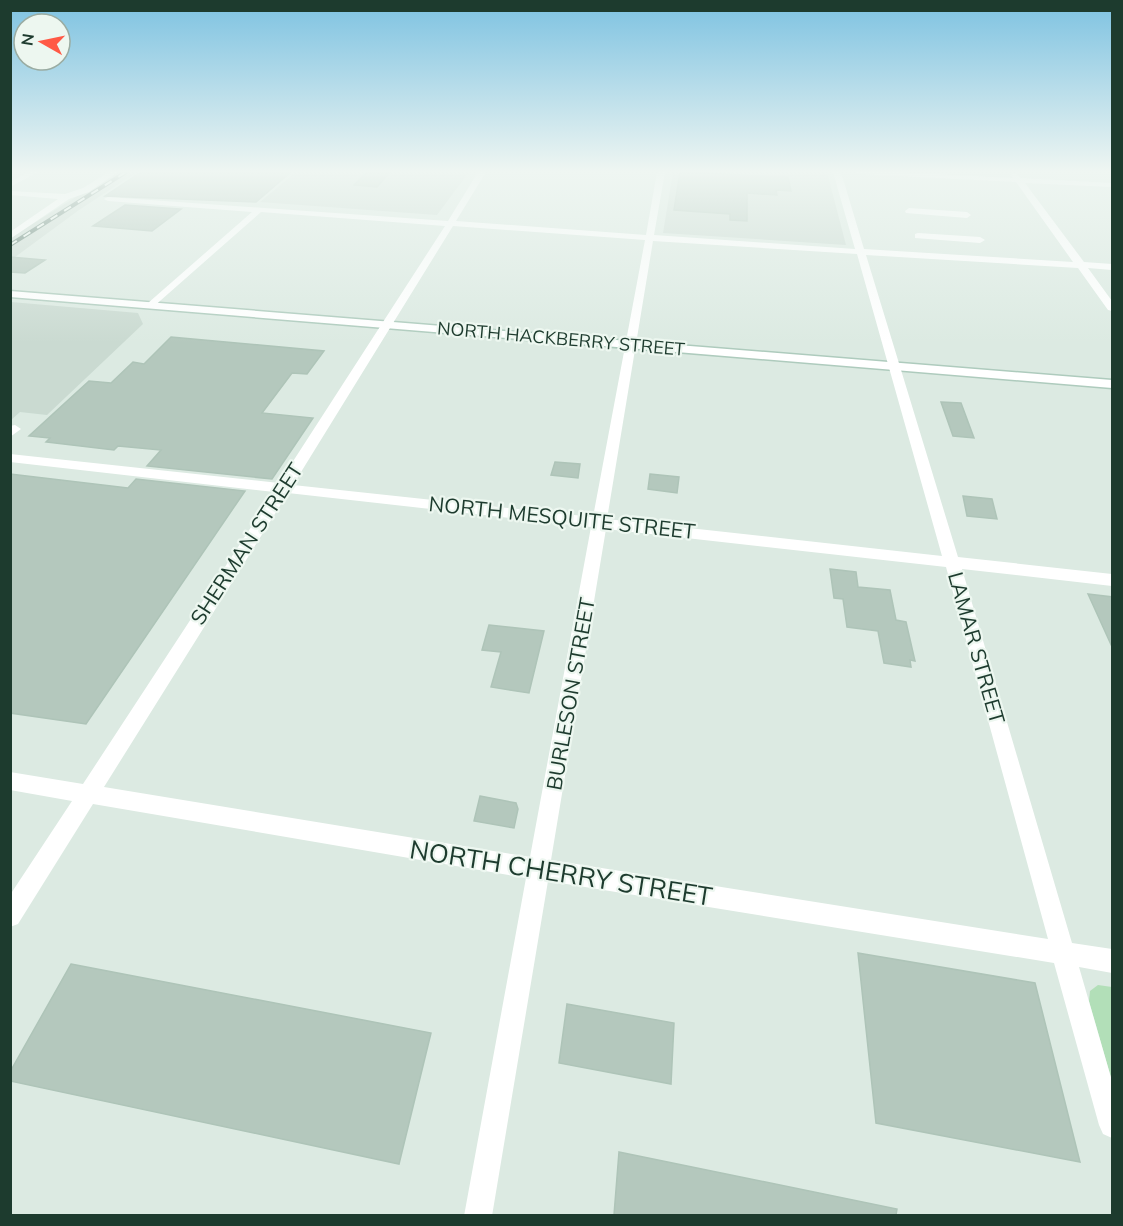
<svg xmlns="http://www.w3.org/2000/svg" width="1123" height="1226" viewBox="0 0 1123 1226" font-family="Mulish,sans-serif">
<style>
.built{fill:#cadad1}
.green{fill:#b2dfb8}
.building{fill:#b4c8bd;stroke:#aec4b8;stroke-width:1.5}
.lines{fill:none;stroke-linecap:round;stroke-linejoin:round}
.secondary-casing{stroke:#aecbbd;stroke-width:3}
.street{fill:#fff;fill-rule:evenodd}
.secondary{fill:#fff;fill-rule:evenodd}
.rail-casing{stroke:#56776a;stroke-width:4}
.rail{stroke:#edf7f0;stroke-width:2;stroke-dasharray:8;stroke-linecap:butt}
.labels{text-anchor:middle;stroke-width:4.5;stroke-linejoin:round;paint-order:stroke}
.far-street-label{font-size:18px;fill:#1d3b2e;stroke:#edf7f0}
.street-label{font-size:21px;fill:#1d3b2e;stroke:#edf7f0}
.near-street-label{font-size:26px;fill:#1d3b2e;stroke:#edf7f0}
</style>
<rect width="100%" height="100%" fill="#dceae2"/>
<!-- built -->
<path class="built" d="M116,172H137L79,210L11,260L10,238Z
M296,172H469L437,215L260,202Z
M673,172H827L846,245L663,233Z
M11,302L138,313L143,324L47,415L20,412L11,420Z"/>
<!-- green -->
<path class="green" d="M1098,985L1112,987V1081L1089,1001L1090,991Z"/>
<!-- building -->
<path class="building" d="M141,172H291L256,202L105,196Z
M367,172H390L377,187L354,185Z
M680,172L788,177L791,191L776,190L777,195L747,193V221L730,220V214L674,210Z
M125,205L181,209L152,231L93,226Z
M10,257L45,260L25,273L10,272Z
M171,337L324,351L307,374L292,373L262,413L313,418L272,479L147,466L161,450L118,446L114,450L46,442L50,438L29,436L89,381L111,383L133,362L144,364Z
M941,402L961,403L974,438L953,436Z
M555,462L580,464L578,478L551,475Z
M10,474L128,488L136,479L245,491L86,724L10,713Z
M650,474L679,477L677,493L648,489Z
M963,496L992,499L997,519L967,516Z
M830,569L856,572L858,587L890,590L896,620L906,622L915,661L910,660L911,667L884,663L878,631L847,627L843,599L834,598Z
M1088,594L1113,597V649Z
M489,625L544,631L529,693L491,687L501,652L482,650Z
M480,796L516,803L518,809L514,828L474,821Z
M858,953L1035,983L1080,1162L876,1123Z
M71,964L431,1033L399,1164L10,1081V1072Z
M567,1004L674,1023L671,1084L559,1063Z
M619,1152L897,1209L896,1215H614Z"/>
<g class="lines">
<defs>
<path id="secondary" d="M10,291L1112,380V388L10,297Z"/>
</defs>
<!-- secondary casing -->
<use href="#secondary" class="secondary-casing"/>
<!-- street -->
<path class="street" d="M29,172H38L10,187V182Z
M109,172H118L89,192L69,199L10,239V232L58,199L10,195V191L65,194L83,188Z
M478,172H486L456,221L646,235L657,172H665L654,235L855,249L833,172H841L864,249L1073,262L1016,182L858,174L854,172H896L1013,178L1011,175L1015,173L1021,178L1112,183V187L1025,183L1084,262L1112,264V270L1088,268L1112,301V311L1108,310L1078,268L866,255L958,557L1112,574V586L962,569L1072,943L1112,949V973L1079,967L1112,1081V1138L1103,1134L1099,1125L1054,963L548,881L492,1216H464L526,878L93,804L18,924L10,927V895L72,801L10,790V772L83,784L274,492L10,462V454L279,483L445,226L261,212L152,308L148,307V303L252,212L108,201L104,199L108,197L448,221ZM453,226L645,240L593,517L293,485ZM653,241L857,254L942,556L607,519ZM288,493L591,527L530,857L104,787ZM606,529L946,567L1048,939L551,860Z
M909,208L967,212L971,215L967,218L906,213L905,211Z
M918,233L980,237L985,240L980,243L915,238V234Z
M15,425L21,429L10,437V426Z"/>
<!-- secondary -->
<use href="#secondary" class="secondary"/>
<defs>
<path id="rail" d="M10,245L126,172"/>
</defs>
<!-- rail casing -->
<use href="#rail" class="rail-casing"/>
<!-- rail -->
<use href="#rail" class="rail"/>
</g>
<!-- sky -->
<linearGradient id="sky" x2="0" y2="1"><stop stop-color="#7dc2e1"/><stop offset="0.5" stop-color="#eff6f2"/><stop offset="1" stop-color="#eff6f2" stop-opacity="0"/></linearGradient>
<rect width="1123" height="343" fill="url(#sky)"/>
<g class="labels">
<!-- far-street labels -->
<g class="far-street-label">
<text transform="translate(561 339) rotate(5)" y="6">NORTH HACKBERRY STREET</text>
</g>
<!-- street labels -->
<g class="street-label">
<text transform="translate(562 518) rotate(6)" y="7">NORTH MESQUITE STREET</text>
<text transform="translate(247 544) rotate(-57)" y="7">SHERMAN STREET</text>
<text transform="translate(976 648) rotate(74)" y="7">LAMAR STREET</text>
<text transform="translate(571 694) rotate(-80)" y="7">BURLESON STREET</text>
</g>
<!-- near-street labels -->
<g class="near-street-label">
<text transform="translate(561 873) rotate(9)" y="9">NORTH CHERRY STREET</text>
</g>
</g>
<!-- border -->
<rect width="1123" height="1226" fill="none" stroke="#1d3b2e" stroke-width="24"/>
<!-- north arrow -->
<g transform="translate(42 42) rotate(279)"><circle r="28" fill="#edf7f0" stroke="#9aaca2" stroke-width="1.5"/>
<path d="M0-4.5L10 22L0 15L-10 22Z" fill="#ff5945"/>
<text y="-9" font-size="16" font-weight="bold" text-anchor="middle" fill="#1d3b2e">N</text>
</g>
</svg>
